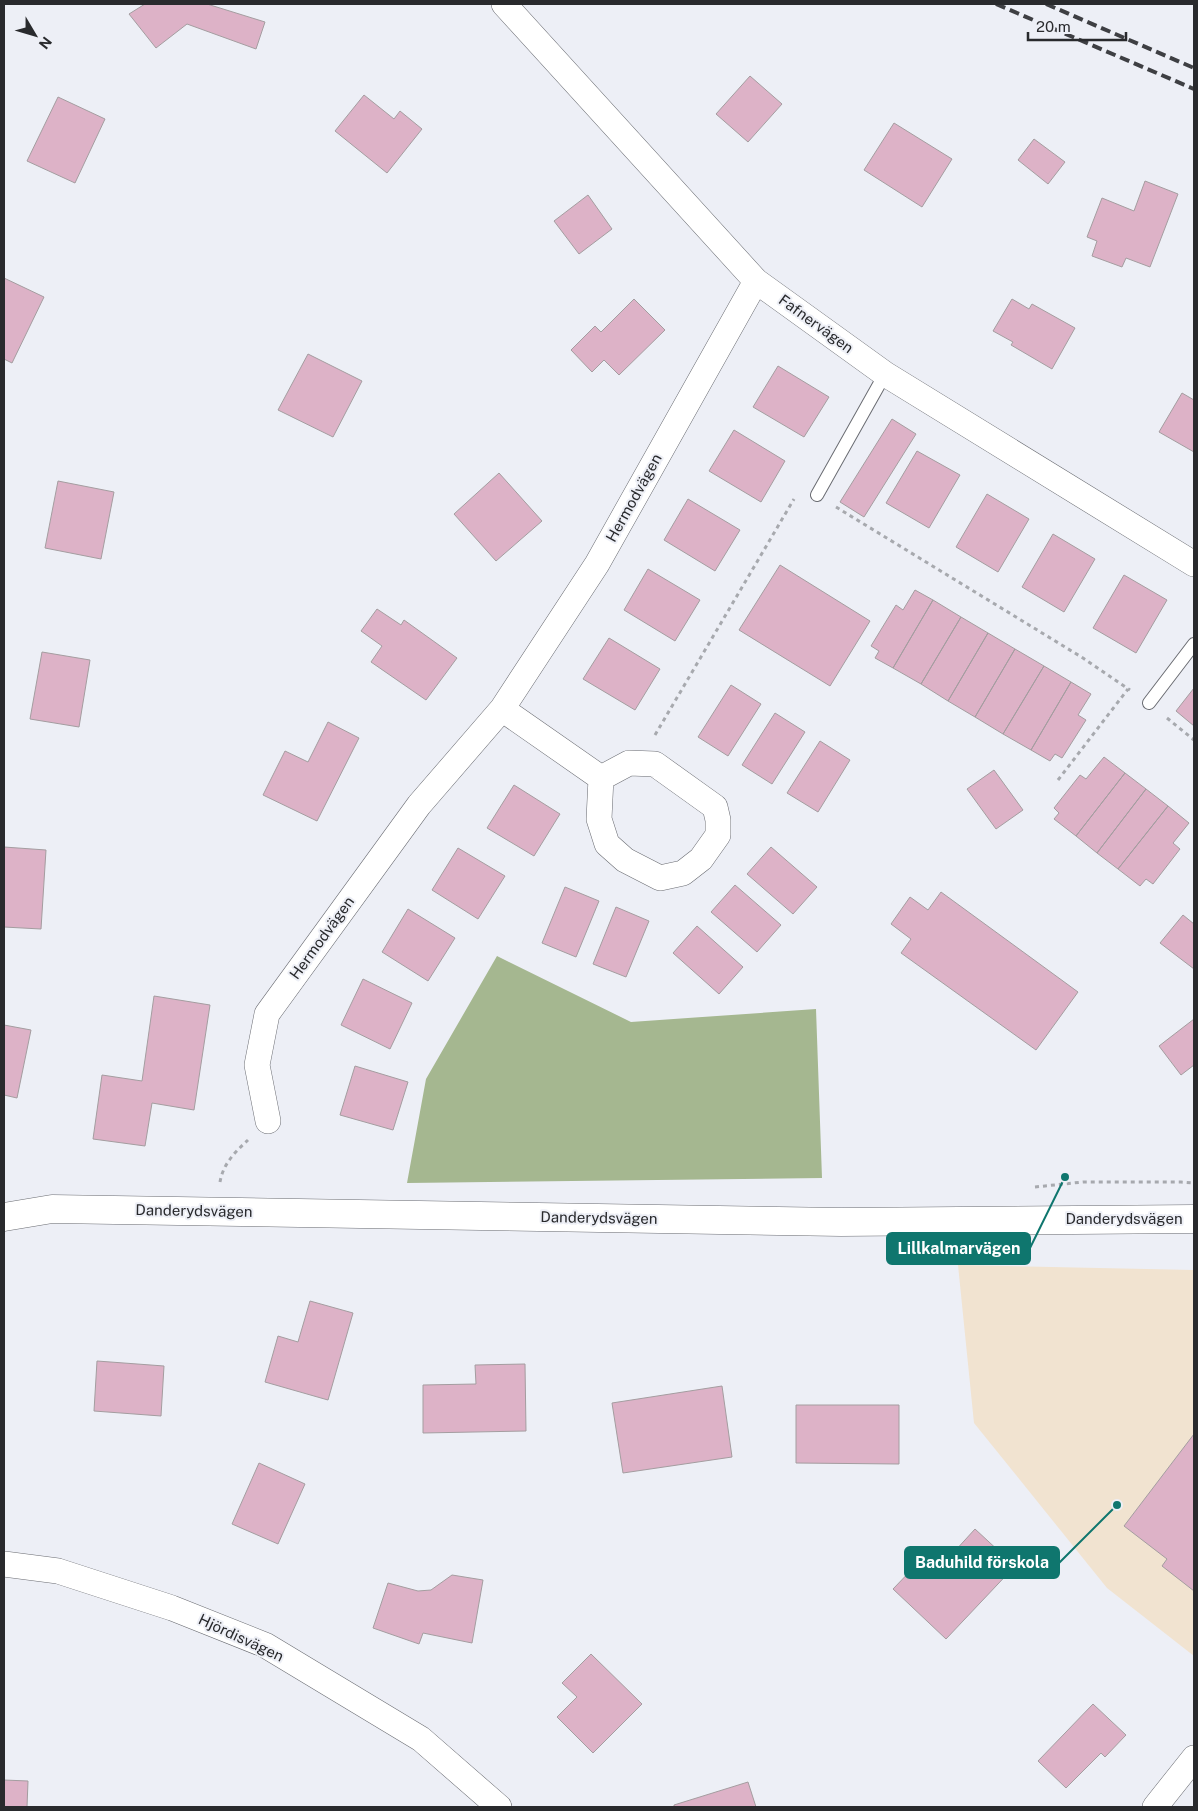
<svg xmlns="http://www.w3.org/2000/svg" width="1198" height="1811" viewBox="0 0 1198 1811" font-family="'Public Sans',sans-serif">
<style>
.education{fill:#f1e3d0}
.forest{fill:#a5b790}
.building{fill:#ddb2c7;stroke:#a49da0}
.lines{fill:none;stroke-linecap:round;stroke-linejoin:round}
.lane-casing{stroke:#6a6c72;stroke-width:14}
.street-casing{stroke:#6a6c72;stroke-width:26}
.secondary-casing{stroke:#6a6c72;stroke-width:29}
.path{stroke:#a7a9ae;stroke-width:3;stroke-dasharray:4 4;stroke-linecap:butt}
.lane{stroke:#fff;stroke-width:12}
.street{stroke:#fff;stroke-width:25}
.secondary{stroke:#fff;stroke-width:28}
.rail{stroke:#3e3f43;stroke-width:4;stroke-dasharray:10 5;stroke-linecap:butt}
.labels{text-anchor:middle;stroke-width:4;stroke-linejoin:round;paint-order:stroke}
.street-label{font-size:15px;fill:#292a2d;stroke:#edeff6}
.leader{fill:none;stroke:#0f766e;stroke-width:2}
.callout-dot{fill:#0f766e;stroke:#edeff6;stroke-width:2}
.callout{fill:#0f766e;stroke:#0f766e;stroke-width:2}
.callout-label{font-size:16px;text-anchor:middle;font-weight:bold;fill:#fff}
</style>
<rect width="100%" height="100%" fill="#edeff6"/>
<!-- education -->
<path class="education" d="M958,1265L1194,1270V1656L1107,1588L974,1423Z"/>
<!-- forest -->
<path class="forest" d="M497,956L631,1022L816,1009L822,1178L407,1183L426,1079Z"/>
<!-- building -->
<path class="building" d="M145,4H207L265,22L256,49L187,24L156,48L129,14Z
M750,76L782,104L748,142L716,114Z
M364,95L394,119L400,111L422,129L387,173L335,131Z
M58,97L105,119L75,183L27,161Z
M894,123L952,159L922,207L864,170Z
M1034,139L1065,162L1048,184L1018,160Z
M1145,181L1178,194L1150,267L1126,258L1122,267L1092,256L1097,241L1087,237L1102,198L1134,211Z
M588,195L612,229L579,254L554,221Z
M4,278L44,297L12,363L4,359Z
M634,299L665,330L619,375L604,360L592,372L571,350L595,326L601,332Z
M1012,299L1029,309L1032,304L1075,328L1052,369L1011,345L1013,342L993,331Z
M308,354L362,381L333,437L278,410Z
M778,366L829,397L804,437L753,407Z
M1182,393L1194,400V452L1159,432Z
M892,419L916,434L864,517L840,502Z
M734,430L785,461L761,502L709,471Z
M917,451L960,475L929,528L886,503Z
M499,473L542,521L496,561L454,514Z
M58,481L114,492L101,559L45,548Z
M987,494L1029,519L998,572L956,547Z
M688,499L740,530L715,571L664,540Z
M1053,534L1095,559L1064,612L1022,587Z
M780,565L870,621L830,686L739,630Z
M648,569L700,600L675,641L624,610Z
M1124,575L1167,600L1136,653L1093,628Z
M915,590L933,600L893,668L875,658L879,651L871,646L896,605L903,610Z
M933,600L961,617L921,684L893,668Z
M377,609L401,625L404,620L457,658L426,700L371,662L382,646L361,631Z
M961,617L988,633L948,701L921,684Z
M988,633L1015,649L975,717L948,701Z
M609,638L660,669L635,710L583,679Z
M1015,649L1044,666L1003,734L975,717Z
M42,652L90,660L79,727L30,719Z
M1044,666L1071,682L1031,750L1003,734Z
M1071,682L1091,694L1078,715L1086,720L1062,758L1055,754L1050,761L1031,750Z
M731,685L761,704L728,756L698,737Z
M1194,688V726L1176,711Z
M775,713L805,732L772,784L742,765Z
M328,722L359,738L317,821L263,795L285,751L308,762Z
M820,741L850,760L818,812L787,793Z
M1104,757L1125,773L1076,836L1054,819L1059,813L1054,808L1080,775L1086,779Z
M994,770L1023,810L996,829L967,789Z
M1125,773L1146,789L1097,853L1076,836Z
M514,785L560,814L534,856L487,828Z
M1146,789L1168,806L1118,869L1097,853Z
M1168,806L1189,823L1173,843L1180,849L1153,884L1146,879L1140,886L1118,869Z
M4,847L46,850L41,929L4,927Z
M771,847L817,887L793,914L747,874Z
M458,848L505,876L478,919L432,890Z
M735,885L781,925L757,952L711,912Z
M565,887L599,901L576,957L542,943Z
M941,892L1078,992L1036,1050L901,953L911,939L891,924L910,897L928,910Z
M616,907L649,921L626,977L593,964Z
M408,909L455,938L428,981L382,952Z
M1183,915L1194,924V969L1160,943Z
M697,926L743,967L719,994L673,953Z
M363,979L412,1003L390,1049L341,1025Z
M154,996L210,1005L194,1110L152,1103L145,1146L93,1139L102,1075L142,1081Z
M1194,1019V1065L1181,1075L1159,1046Z
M4,1025L31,1030L17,1098L4,1095Z
M355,1066L408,1082L393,1130L340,1115Z
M310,1301L353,1313L328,1400L265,1382L278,1336L298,1342Z
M97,1361L164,1366L161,1416L94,1411Z
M525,1364L526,1431L423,1433V1385L476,1384L475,1365Z
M722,1386L732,1457L623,1473L612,1403Z
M796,1405H899V1464L796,1463Z
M1194,1434V1591L1162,1566L1167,1559L1124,1526Z
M259,1463L305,1484L278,1544L232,1524Z
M975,1529L1015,1566L946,1639L893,1589L919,1562L933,1575Z
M452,1575L483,1580L472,1643L423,1633L419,1644L373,1628L388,1583L418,1591L431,1590Z
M591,1654L642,1704L593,1753L557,1717L577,1697L562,1683Z
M1093,1704L1126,1735L1105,1757L1101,1753L1066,1788L1038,1761Z
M4,1780L28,1781L27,1807H4Z
M748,1782L756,1807H674V1805Z"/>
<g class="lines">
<defs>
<path id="lane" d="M817,495L885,374
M1149,703L1194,644"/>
<path id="street" d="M504,4L756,281L885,374L1194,564
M502,709L601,778L599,819L607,844L625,860L660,878L683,873L701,859L718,835V820L715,807L655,764L629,763L601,778
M268,1121L257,1065L267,1014L419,805L502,709L597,564L756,281
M4,1564L58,1571L172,1608L265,1645L421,1739L499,1807
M1155,1807L1194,1758"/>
<path id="secondary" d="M4,1217L52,1209L841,1222L1194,1219"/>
</defs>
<!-- lane casing -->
<use href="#lane" class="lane-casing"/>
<!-- street casing -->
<use href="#street" class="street-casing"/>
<!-- secondary casing -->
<use href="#secondary" class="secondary-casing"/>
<!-- path -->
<path class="path" d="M836,507L1083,658L1130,690
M1167,718L1194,740
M655,735L794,499
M1058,780L1128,689
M220,1182C223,1164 235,1152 248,1140
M1035,1187L1083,1182H1181L1194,1183"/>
<!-- lane -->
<use href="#lane" class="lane"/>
<!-- street -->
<use href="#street" class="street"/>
<!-- secondary -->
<use href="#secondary" class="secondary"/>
<!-- rail -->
<path class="rail" d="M996,4L1194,89
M1046,4L1194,68"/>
</g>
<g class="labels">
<!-- street labels -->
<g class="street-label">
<text transform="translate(816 324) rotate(36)" y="5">Fafnervägen</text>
<text transform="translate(634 498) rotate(-61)" y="5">Hermodvägen</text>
<text transform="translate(322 938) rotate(-54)" y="5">Hermodvägen</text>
<text transform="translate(194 1211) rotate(1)" y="5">Danderydsvägen</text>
<text transform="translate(599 1218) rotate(1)" y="5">Danderydsvägen</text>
<text x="1124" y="1224">Danderydsvägen</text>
<text transform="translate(241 1638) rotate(25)" y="5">Hjördisvägen</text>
</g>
</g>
<!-- callouts -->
<path class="leader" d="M1065 1177L1030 1248M1117 1505L1059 1563"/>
<g class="callout-dot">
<circle cx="1065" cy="1177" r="5"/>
<circle cx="1117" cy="1505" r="5"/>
</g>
<g class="callout">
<rect x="887" y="1233" width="143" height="31" rx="5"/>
<rect x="905" y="1547" width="154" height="31" rx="5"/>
</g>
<g class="callout-label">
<text x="959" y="1254">Lillkalmarvägen</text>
<text x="982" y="1568">Baduhild förskola</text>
</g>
<!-- border -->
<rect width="1198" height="1811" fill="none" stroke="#292a2d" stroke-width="10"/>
<!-- north arrow -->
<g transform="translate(35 35) rotate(128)" stroke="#edeff6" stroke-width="4" paint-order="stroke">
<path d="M0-4L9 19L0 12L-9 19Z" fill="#292a2d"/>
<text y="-8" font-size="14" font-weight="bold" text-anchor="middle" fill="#292a2d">N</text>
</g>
<!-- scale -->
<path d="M1028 32v8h98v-8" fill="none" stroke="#292a2d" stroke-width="2.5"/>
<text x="1036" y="32" font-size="15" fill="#292a2d" stroke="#edeff6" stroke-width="4" paint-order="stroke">20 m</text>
</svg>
